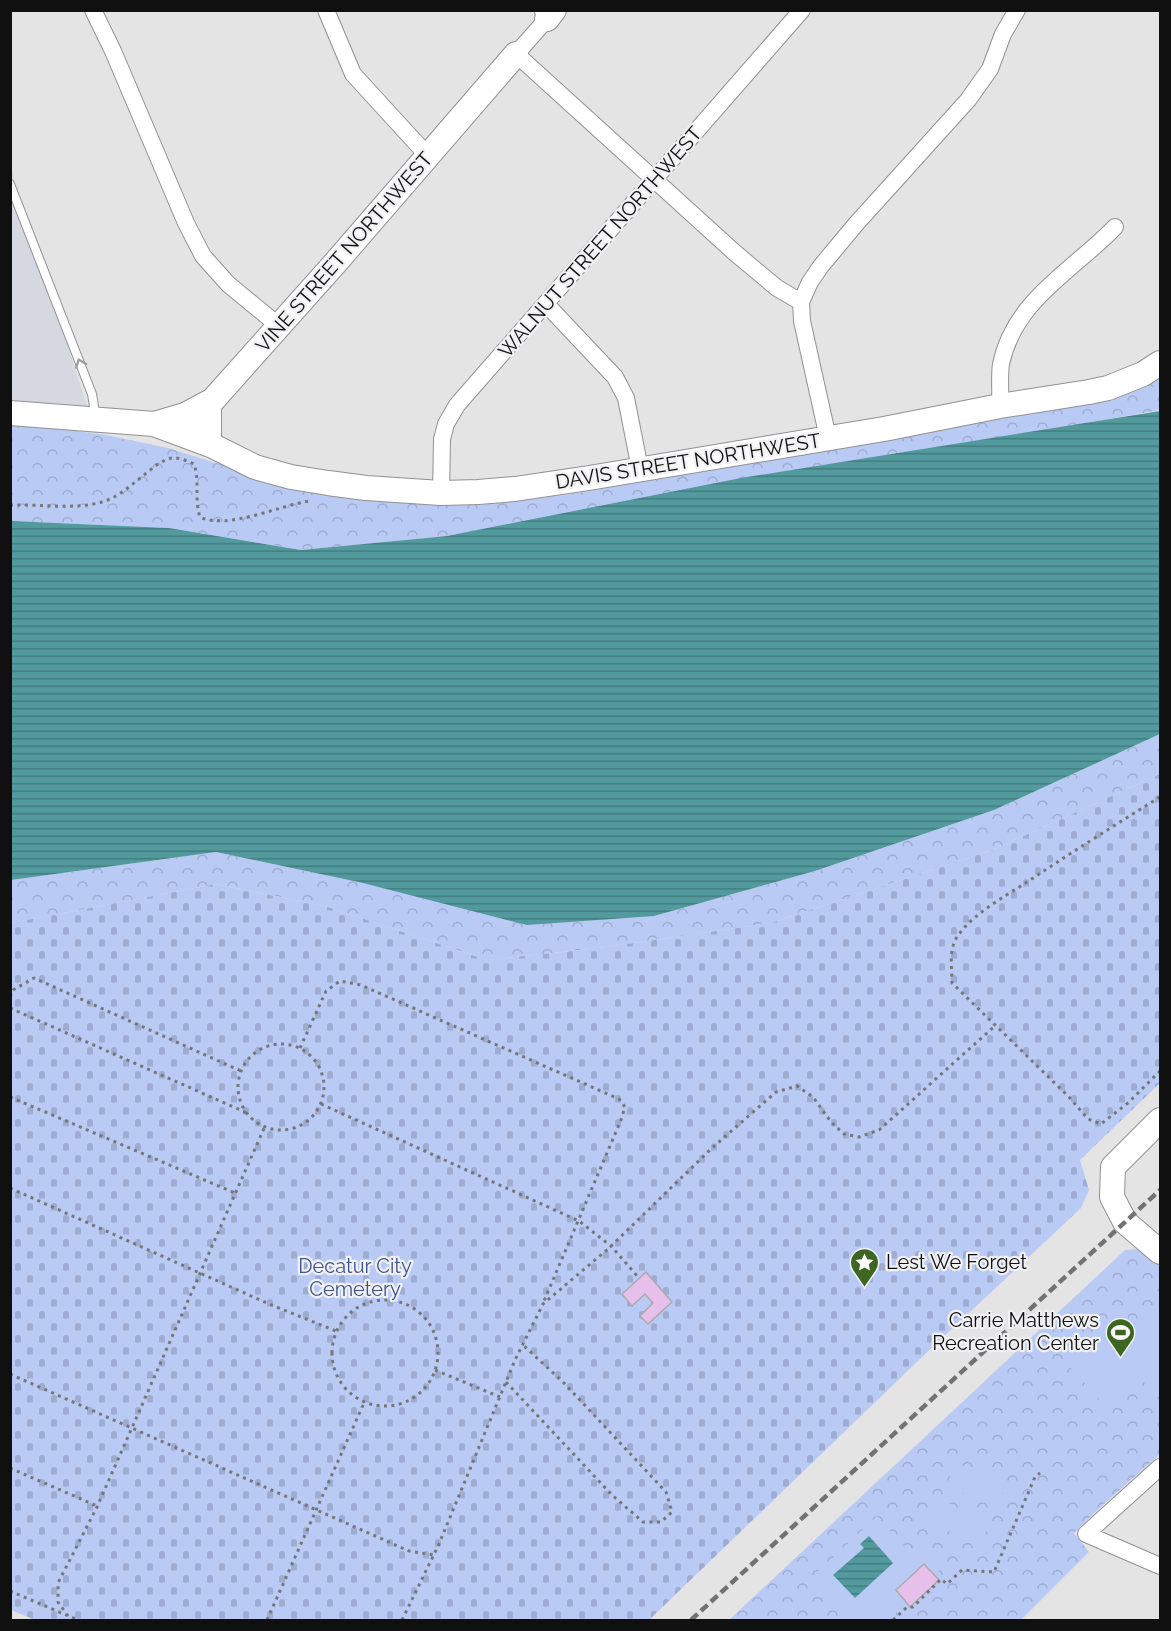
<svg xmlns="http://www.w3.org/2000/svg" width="1171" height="1631" viewBox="0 0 1171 1631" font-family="Raleway,sans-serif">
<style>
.built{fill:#d5d8e0}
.forest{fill:url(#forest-crowns)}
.cemetery{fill:url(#cemetery-stones)}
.pitch{fill:#b9caf5}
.water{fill:url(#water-rules)}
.building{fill:#e6bfeb;stroke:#abaaab;stroke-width:1.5}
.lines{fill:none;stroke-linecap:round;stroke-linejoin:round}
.lane-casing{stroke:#909192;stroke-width:10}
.street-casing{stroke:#909192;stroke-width:18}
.secondary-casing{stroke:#909192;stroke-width:26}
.path{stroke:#767677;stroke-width:3;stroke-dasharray:3 4.5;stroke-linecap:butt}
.lane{stroke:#fff;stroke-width:8}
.street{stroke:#fff;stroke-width:16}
.secondary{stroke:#fff;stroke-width:24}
.rail{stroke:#727273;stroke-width:4.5;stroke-dasharray:9 4.5;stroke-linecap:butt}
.oneway{stroke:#9f9fa0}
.labels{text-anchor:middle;stroke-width:4.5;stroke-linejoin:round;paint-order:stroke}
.street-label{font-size:20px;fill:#101011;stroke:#f1f1f3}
.poi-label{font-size:20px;fill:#101011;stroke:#f1f1f3;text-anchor:start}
.park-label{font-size:20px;fill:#3f538f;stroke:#f1f1f3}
</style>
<defs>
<pattern id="forest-crowns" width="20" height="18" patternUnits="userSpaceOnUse" patternTransform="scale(1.5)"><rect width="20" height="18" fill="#b9caf5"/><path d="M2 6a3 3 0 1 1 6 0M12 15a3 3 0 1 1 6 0" fill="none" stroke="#9eacd1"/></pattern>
<pattern id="cemetery-stones" width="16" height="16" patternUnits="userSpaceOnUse" patternTransform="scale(1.5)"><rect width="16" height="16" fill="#b9caf5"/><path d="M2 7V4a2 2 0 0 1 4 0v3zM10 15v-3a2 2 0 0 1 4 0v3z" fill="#9eacd1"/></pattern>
<pattern id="water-rules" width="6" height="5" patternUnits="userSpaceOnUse" patternTransform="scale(1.5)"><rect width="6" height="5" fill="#539a9e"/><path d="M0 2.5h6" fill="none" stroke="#437c7f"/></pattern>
</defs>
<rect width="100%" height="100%" fill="#e4e4e5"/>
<!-- built -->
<path class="built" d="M11,169L87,406L11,403Z"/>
<!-- forest -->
<path class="forest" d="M1160,379V410L447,536L301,550L169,528L11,521V425H34L106,435L168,448L264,478L515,501L572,494L1051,410C1090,404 1126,399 1160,379Z
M1160,734V774L995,849L771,923L599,948L487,960L328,907L216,884L11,923V880L216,852L363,883L654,916L815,871L994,810Z
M1138,1249L1160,1266V1454L1094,1513L1074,1533L1089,1552L1021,1620H729L1125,1250Z"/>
<!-- cemetery -->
<path class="cemetery" d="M1160,774V1083L1080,1160L1089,1190L1081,1208L922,1357L649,1620H35L11,1610V923L216,884L328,907L487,960L599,948L771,923L995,849Z"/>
<!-- pitch -->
<path class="pitch" d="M1121,1311L1140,1330L1159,1311L1160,1312V1392L1156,1396L1141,1379L1108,1409L1069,1366L1090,1347L1086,1342Z
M956,1463L1006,1485L996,1508L946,1486Z
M940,1500L990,1522L979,1545L930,1523Z
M877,1516L912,1555L924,1546L942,1567L935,1575L939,1580L910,1607L907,1603L888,1620H856L814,1575Z"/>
<!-- water -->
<path class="water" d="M1160,411V734L994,810L815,871L654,916L527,925L363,883L216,852L11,880V521L169,528L301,550L447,536L741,478Z
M869,1536L893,1563L855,1598L833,1575L864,1548L860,1544Z"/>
<!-- building -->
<path class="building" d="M646,1272L672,1302L648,1324L640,1316L653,1303L645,1294L632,1306L622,1294Z
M924,1564L939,1580L910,1607L896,1590Z"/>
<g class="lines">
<defs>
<path id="lane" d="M10,184L92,394L96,419"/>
<path id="street" d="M93,10L113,51L186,223L203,256L228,284L279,326
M326,10L353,74L428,156
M543,11L547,19L516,54L734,252L777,288L801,302
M546,304L615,377L626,398L640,469
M213,400V446
M1000,406C1001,392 999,377 1001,364C1014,300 1074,270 1115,227
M828,438L802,321L801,302L810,282L821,266L856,224L968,100L990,69L1003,34L1017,10
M191,439L212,401
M441,493L442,439L446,424L457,405L802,10
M1160,1467L1086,1534L1160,1566"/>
<path id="secondary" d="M547,19L554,10
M10,413L154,424L213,446L255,467L291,477L328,483L366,488L441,493L478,492L515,489L589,478L884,429L1000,406L1089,392L1108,388L1143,374L1160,363
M154,424L185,415L213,400L337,261L516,54
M1160,1120L1113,1167L1112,1197L1125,1222L1160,1252"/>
</defs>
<!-- lane casing -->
<use href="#lane" class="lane-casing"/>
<!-- street casing -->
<use href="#street" class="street-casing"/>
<!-- secondary casing -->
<use href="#secondary" class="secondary-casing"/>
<!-- path -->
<path class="path" d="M10,505C40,504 74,510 102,502C128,495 153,461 172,458C179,457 187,461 194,464C200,482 194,499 200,517C226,530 279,506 309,501
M1160,797C1115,825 1069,854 1024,884C1002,898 975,913 959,934C948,948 952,967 952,983L1069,1097L1088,1119L1101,1124L1128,1103L1160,1071
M10,997L13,990L34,978L241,1071
M10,1008L247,1113
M238 1087a43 43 0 1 1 86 0a43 43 0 1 1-86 0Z
M300,1048L326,991L340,981L361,985L619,1099L625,1107L621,1120L544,1301
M10,1097L235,1193
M321,1104L579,1221L611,1246L639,1278
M10,1188L269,1304L336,1331
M332 1353a53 53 0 1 1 106 0a53 53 0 1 1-106 0Z
M435,1370L500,1397
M10,1374L409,1551L434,1555
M506,1382L612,1495L643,1522H661L672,1512L666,1492L564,1383L523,1345
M10,1468L97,1506
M10,1591L78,1620
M68,1616L58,1602V1583L97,1507L265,1126
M267,1620L364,1403
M402,1620L439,1544L515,1360L543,1304L608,1249L712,1148L776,1092L797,1086L813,1097L831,1122L844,1134L859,1137L879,1130L996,1025
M893,1620L907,1607H913L941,1579L947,1584L962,1570L994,1572L1035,1477L1040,1473"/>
<!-- lane -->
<use href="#lane" class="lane"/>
<!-- street -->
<use href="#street" class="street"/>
<!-- secondary -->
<use href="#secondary" class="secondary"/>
<!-- rail -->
<path class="rail" d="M691,1620L1160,1190"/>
</g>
<!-- one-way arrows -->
<defs><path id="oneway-chevron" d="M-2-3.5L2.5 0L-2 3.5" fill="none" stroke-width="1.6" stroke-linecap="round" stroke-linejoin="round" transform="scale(1.5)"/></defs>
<use class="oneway" href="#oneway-chevron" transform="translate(80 363) rotate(-111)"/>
<!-- icons -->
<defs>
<symbol id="sight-pin" viewBox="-11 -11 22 30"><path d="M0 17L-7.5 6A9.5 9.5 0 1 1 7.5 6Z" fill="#3d6623" stroke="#f1f1f3"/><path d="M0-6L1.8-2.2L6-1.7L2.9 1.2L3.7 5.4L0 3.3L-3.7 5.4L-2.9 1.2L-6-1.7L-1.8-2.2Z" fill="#fff"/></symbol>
<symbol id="stadium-pin" viewBox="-11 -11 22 30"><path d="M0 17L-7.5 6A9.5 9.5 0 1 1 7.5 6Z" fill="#3d6623" stroke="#f1f1f3"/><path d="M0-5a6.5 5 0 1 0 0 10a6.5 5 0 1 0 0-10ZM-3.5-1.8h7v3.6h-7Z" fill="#fff"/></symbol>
</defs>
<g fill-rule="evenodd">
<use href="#sight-pin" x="848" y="1246" width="33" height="45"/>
<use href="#stadium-pin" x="1104" y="1316" width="33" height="45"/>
</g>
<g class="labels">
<!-- street labels -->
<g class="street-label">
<text transform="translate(600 242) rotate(-49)" y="7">WALNUT STREET NORTHWEST</text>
<text transform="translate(344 252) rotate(-49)" y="7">VINE STREET NORTHWEST</text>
<text transform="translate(688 461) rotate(-9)" y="7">DAVIS STREET NORTHWEST</text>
</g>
<!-- poi labels -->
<g class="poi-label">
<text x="886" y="1269">Lest We Forget</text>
<text x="1099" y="1327" text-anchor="end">Carrie Matthews<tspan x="1099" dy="23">Recreation Center</tspan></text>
</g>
<!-- park labels -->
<g class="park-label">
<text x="355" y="1273">Decatur City<tspan x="355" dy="23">Cemetery</tspan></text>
</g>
</g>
<!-- border -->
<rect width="1171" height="1631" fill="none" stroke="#101011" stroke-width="24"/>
</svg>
